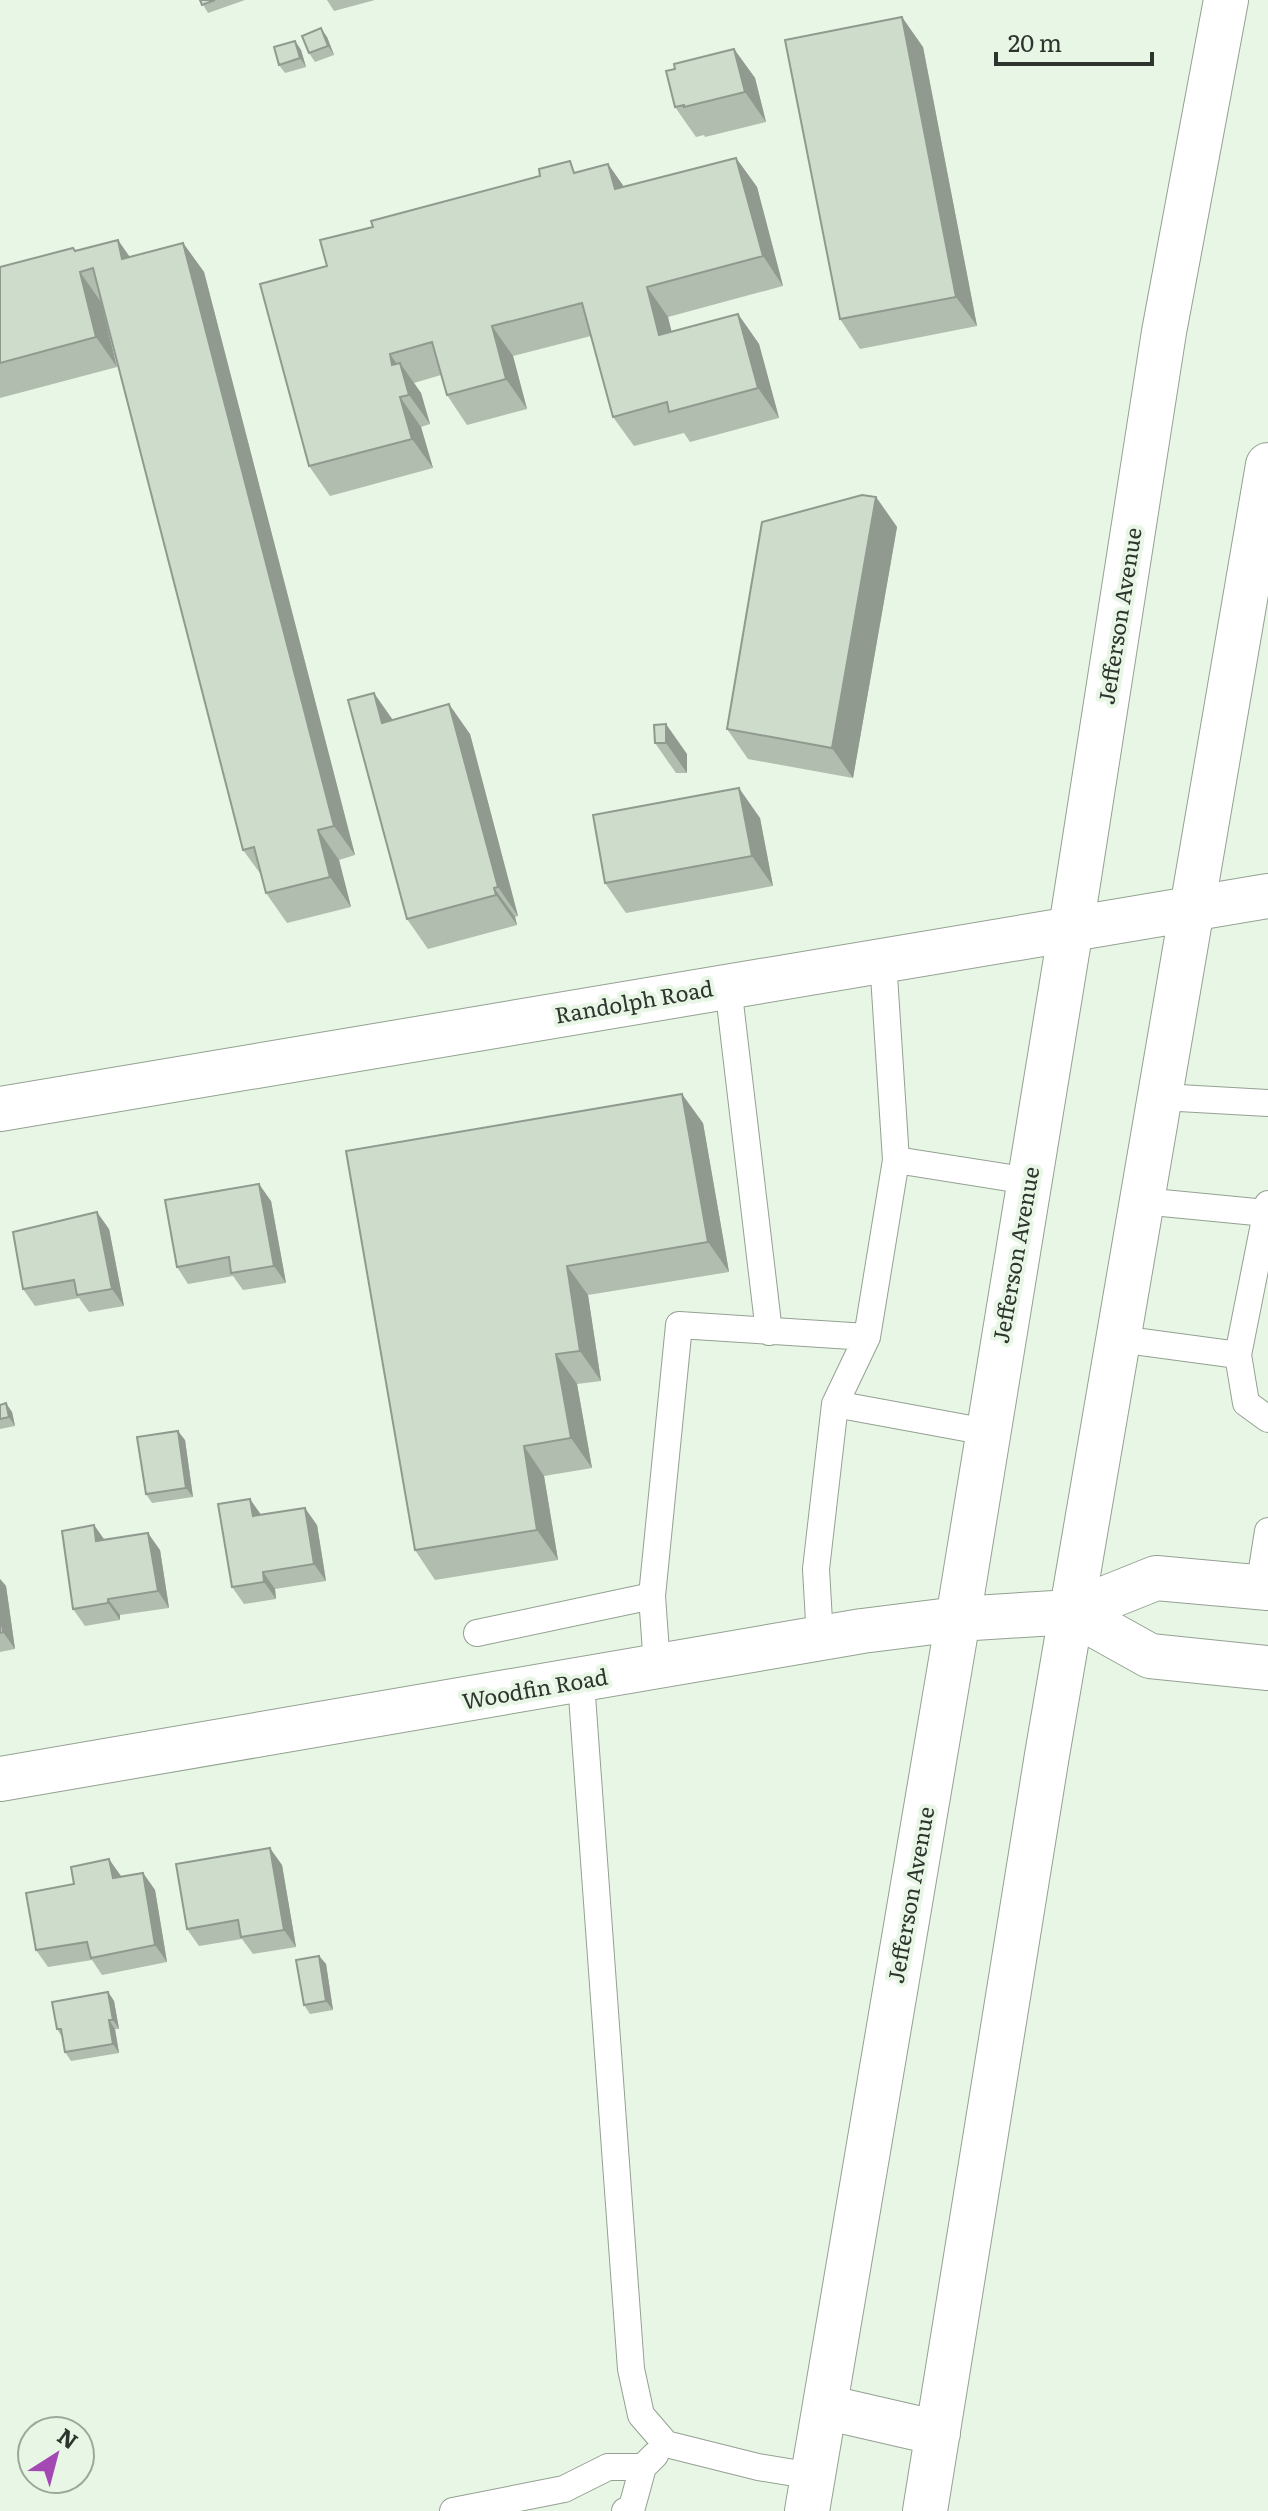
<svg xmlns="http://www.w3.org/2000/svg" width="1268" height="2511" viewBox="0 0 1268 2511" font-family="Literata,serif">
<style>
.lines{fill:none;stroke-linecap:round;stroke-linejoin:round}
.service-casing{stroke:#94a192;stroke-width:28}
.minor-casing{stroke:#94a192;stroke-width:46}
.primary-casing{stroke:#94a192;stroke-width:46}
.service{stroke:#fff;stroke-width:26}
.minor{stroke:#fff;stroke-width:44}
.primary{stroke:#fff;stroke-width:44}
.wall{fill:#b1bdaf}
.shaded-wall{fill:#909a8f}
.building{fill:#cedccc;stroke:#909a8f;stroke-width:2}
.labels{text-anchor:middle;stroke-width:8;stroke-linejoin:round;paint-order:stroke}
.street-label{font-size:22px;fill:#2e342e;stroke:#e7f6e5}
</style>
<rect width="100%" height="100%" fill="#e7f6e5"/>
<g class="lines">
<defs>
<path id="service" d="M883,960L896,1160L1029,1181
M728,986L769,1332
M1161,1097L1268,1103
M896,1160L867,1337L835,1404L987,1432
M1142,1201L1266,1213
M1268,1204L1238,1355L1246,1403L1268,1419
M1119,1339L1238,1355
M1259,1588L1268,1531
M652,1596L657,1666
M477,1633L652,1596L679,1325L867,1337
M820,1639L816,1569L835,1404
M581,1682L631,2369L641,2415L666,2444L758,2467L813,2476
M453,2511L564,2489L608,2467H643
M625,2511L632,2507L643,2467L655,2455"/>
<path id="minor" d="M0,1109L1268,896
M1071,1612L1150,1656L1268,1668
M0,1779L862,1631L958,1619L1071,1612L1156,1578L1268,1588"/>
<path id="primary" d="M825,2407L938,2433
M807,2511L958,1619L1071,928L1164,332L1226,0
M925,2511L1047,1755L1268,465"/>
</defs>
<!-- service casing -->
<use href="#service" class="service-casing"/>
<!-- minor casing -->
<use href="#minor" class="minor-casing"/>
<!-- primary casing -->
<use href="#primary" class="primary-casing"/>
<!-- service -->
<use href="#service" class="service"/>
<!-- minor -->
<use href="#minor" class="minor"/>
<!-- primary -->
<use href="#primary" class="primary"/>
</g>
<!-- wall -->
<path class="wall" d="M200,0H245L208,13Z
M327,0H375L334,11Z
M327,37L334,55L315,62L309,53Z
M295,41L301,50L306,67L285,73L279,65Z
M923,47L977,326L860,349L840,319Z
M734,49L755,78L766,122L705,137L704,135L696,137L675,107Z
M736,158L757,187L783,286L668,317L671,332L738,314L759,344L779,418L690,442L684,433L634,446L613,417L591,336L513,356L527,409L467,425L447,395L441,375L414,383L421,393L430,424L421,427L433,468L330,496L309,466L327,266L578,172L608,164L624,187Z
M183,243L204,272L355,855L339,860L351,907L287,923L266,893L262,876L243,850L101,302L117,367L0,398V267L73,248L75,251L130,257Z
M876,497L897,527L853,778L748,759L727,729Z
M392,720L470,734L518,916L515,917L517,925L428,949L407,919Z
M654,725L687,754V773H676L655,743Z
M760,818L773,886L626,913L605,883Z
M703,1123L729,1272L588,1295L601,1381L577,1384L592,1468L544,1476L558,1560L435,1580L415,1550L346,1151Z
M271,1201L286,1283L243,1290L233,1276L188,1284L177,1267Z
M109,1229L124,1306L89,1312L79,1298L35,1306L23,1289Z
M0,1405L12,1412L15,1426L0,1429Z
M185,1440L193,1497L152,1503L146,1494Z
M94,1525L104,1540L160,1550L169,1608L120,1615V1620L85,1626L73,1609Z
M317,1525L326,1581L275,1589L276,1599L244,1604L232,1587Z
M0,1579L6,1586L15,1649L0,1652Z
M282,1865L296,1947L253,1954L242,1939L199,1946L187,1929Z
M143,1873L155,1890L167,1962L102,1975L92,1960L48,1967L36,1950L121,1877Z
M319,1956L326,1964L333,2010L310,2014L304,2005Z
M108,1992L114,2001L119,2029H115L119,2053L71,2061L65,2052L62,2037L57,2029Z"/>
<!-- shaded-wall -->
<path class="shaded-wall" d="M902,17L923,47L977,326L956,297Z
M321,28L327,37L334,55L328,46Z
M295,41L301,50L306,67L300,58Z
M734,49L755,78L766,122L745,92Z
M736,158L757,187L783,286L763,256Z
M608,164L629,194L615,189Z
M118,240L139,270L122,259Z
M183,243L204,272L355,855L334,826Z
M80,272L101,302L117,367L96,337Z
M647,287L668,317L680,365L659,335Z
M738,314L759,344L779,418L758,388Z
M492,326L513,356L527,409L506,379Z
M390,354L403,373L400,363L421,393L430,424L409,395L392,365Z
M400,397L421,427L433,468L412,439Z
M876,497L897,527L853,778L832,748Z
M374,693L395,723H382Z
M449,704L470,734L518,916L498,887Z
M666,724L687,754V773L666,743Z
M739,788L760,818L773,886L752,856Z
M318,830L339,860L351,907L330,877Z
M494,888L515,917L517,925L496,895Z
M682,1094L703,1123L729,1272L708,1242Z
M259,1184L271,1201L286,1283L274,1266Z
M97,1212L109,1229L124,1306L112,1289Z
M567,1266L588,1295L601,1381L580,1351Z
M556,1354L577,1384L592,1468L571,1438Z
M6,1403L12,1412L15,1426L9,1417Z
M178,1431L185,1440L193,1497L186,1488Z
M524,1446L544,1476L558,1560L537,1530Z
M250,1499L262,1516H253Z
M305,1508L317,1525L326,1581L314,1564Z
M94,1525L106,1542L96,1541Z
M148,1533L160,1550L169,1608L158,1591Z
M263,1572L275,1589L276,1599L264,1582Z
M0,1579L6,1586L15,1649L3,1632L0,1611Z
M108,1599L120,1615V1620L108,1603Z
M270,1848L282,1865L296,1947L284,1930Z
M109,1859L121,1876L113,1878Z
M143,1873L155,1890L167,1962L155,1945Z
M319,1956L326,1964L333,2010L326,2001Z
M108,1992L114,2001L119,2029L113,2020Z
M109,2020L115,2029L119,2053L113,2044Z"/>
<!-- building -->
<path class="building" d="M200,0H215L202,5Z
M902,17L956,297L840,319L785,40Z
M321,28L328,46L309,53L302,36Z
M295,41L300,58L279,65L274,47Z
M734,49L745,92L684,107V105L675,107L666,71L675,69L674,64Z
M736,158L763,256L647,287L659,335L738,314L758,388L669,412L667,402L613,417L582,303L492,326L506,379L447,395L432,342L390,354L392,365L400,363L409,395L400,397L412,439L309,466L260,284L327,266L320,240L373,227L371,221L540,176L539,169L570,161L574,173L608,164L615,189Z
M118,240L122,259L183,243L334,826L318,830L330,877L266,893L254,847L243,850L93,268L80,272L96,337L0,363V267L73,248L75,251Z
M862,495L876,497L832,748L727,729L762,522Z
M374,693L382,723L449,704L498,887L494,888L496,895L407,919L348,700Z
M666,724V743H655L654,725Z
M739,788L752,856L605,883L593,815Z
M682,1094L708,1242L567,1266L580,1351L556,1354L571,1438L524,1446L537,1530L415,1550L346,1151Z
M259,1184L274,1266L231,1273L229,1257L177,1267L165,1200Z
M97,1212L112,1289L77,1295L74,1280L23,1289L13,1232Z
M6,1403L9,1417L0,1419V1405Z
M178,1431L186,1488L146,1494L137,1437Z
M250,1499L253,1516L305,1508L314,1564L263,1572L264,1582L232,1587L218,1504Z
M94,1525L96,1541L148,1533L158,1591L108,1599V1603L73,1609L62,1531Z
M0,1611L3,1632L0,1633Z
M270,1848L284,1930L241,1937L238,1920L187,1929L176,1864Z
M109,1859L113,1878L143,1873L155,1945L91,1958L87,1942L36,1950L26,1893L74,1884L71,1867Z
M319,1956L326,2001L304,2005L296,1960Z
M108,1992L113,2020H109L113,2044L65,2052L61,2029H57L52,2002Z"/>
<g class="labels">
<!-- street labels -->
<g class="street-label">
<text transform="translate(1120 616) rotate(-81)" y="8">Jefferson Avenue</text>
<text transform="translate(634 1002) rotate(-10)" y="8">Randolph Road</text>
<text transform="translate(1016 1255) rotate(-80)" y="8">Jefferson Avenue</text>
<text transform="translate(535 1689) rotate(-10)" y="8">Woodfin Road</text>
<text transform="translate(911 1895) rotate(-80)" y="8">Jefferson Avenue</text>
</g>
</g>
<!-- north arrow -->
<g transform="translate(56 2455) rotate(36)"><circle r="38" fill="#e7f6e5" stroke="#9da89c" stroke-width="2"/>
<path d="M0-6L14 30L0 20L-14 30Z" fill="#a449b3"/>
<text y="-12" font-size="22" font-weight="bold" text-anchor="middle" fill="#2e342e">N</text>
</g>
<!-- scale -->
<path d="M996 52v12h156v-12" fill="none" stroke="#2e342e" stroke-width="4"/>
<text x="1008" y="52" font-size="24" fill="#2e342e" stroke="#e7f6e5" stroke-width="6" paint-order="stroke">20 m</text>
</svg>
